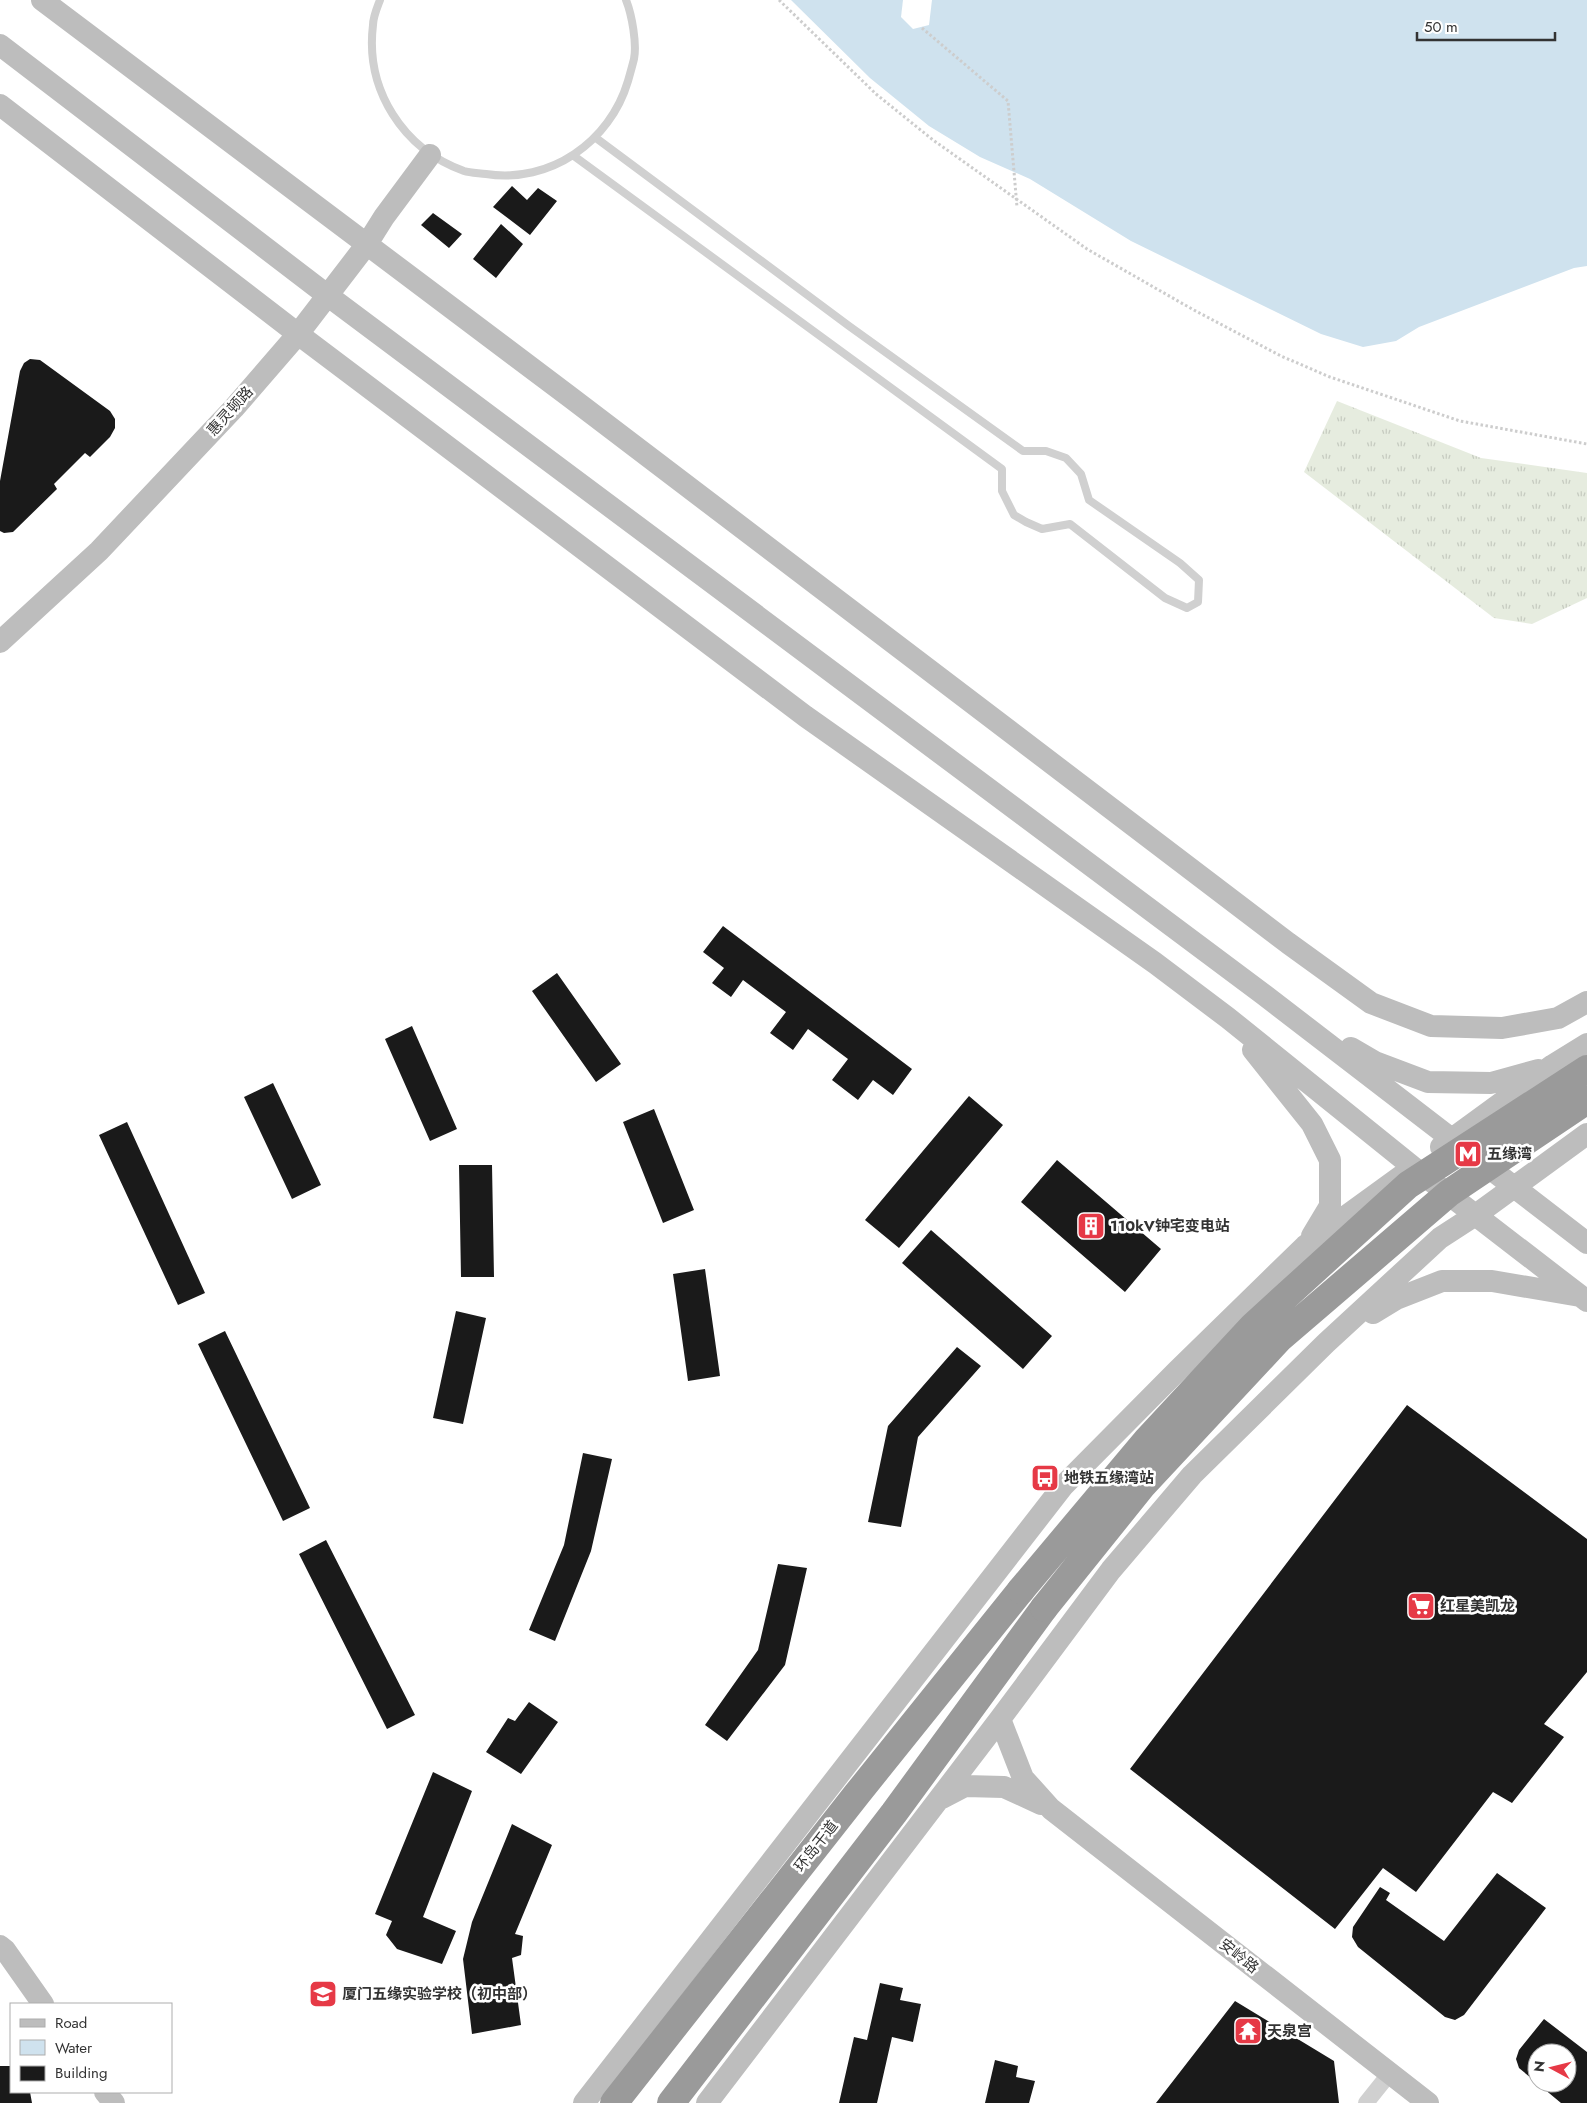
<svg xmlns="http://www.w3.org/2000/svg" width="1587" height="2103" viewBox="0 0 1587 2103" font-family="Jost,'Noto Sans SC',sans-serif">
<style>
.grass{fill:url(#grass-tufts)}
.water{fill:#cfe2ee}
.pier{fill:#fff}
.building{fill:#1a1a1a;fill-rule:evenodd}
.lines{fill:none;stroke-linecap:round;stroke-linejoin:round}
.path{stroke:#cdcdcd;stroke-width:3;stroke-dasharray:2.5 2.5;stroke-linecap:butt}
.lane{stroke:#d0d0d0;stroke-width:8}
.street{stroke:#d0d0d0;stroke-width:16}
.secondary{stroke:#bdbdbd;stroke-width:22}
.highway{stroke:#9a9a9a;stroke-width:28}
.highway-bridge{stroke:#9a9a9a;stroke-width:28}
.labels{text-anchor:middle;stroke-width:5;stroke-linejoin:round;paint-order:stroke}
.street-label{font-size:15px;fill:#333;stroke:#fff}
.poi-label{font-size:15px;font-weight:bold;fill:#333;stroke:#fff;text-anchor:start}
</style>
<defs>
<pattern id="grass-tufts" width="24" height="20" patternUnits="userSpaceOnUse" patternTransform="scale(1.25)"><rect width="24" height="20" fill="#e6ecdf"/><path d="M3 7l-1-3M5 7V3M7 7l1-3M15 17l-1-3M17 17v-4M19 17l1-3" fill="none" stroke="#c6cbc0"/></pattern>
</defs>
<rect width="100%" height="100%" fill="#fff"/>
<!-- grass -->
<path class="grass" d="M1337,401L1481,458L1587,473V598L1532,624L1494,618L1304,472Z"/>
<!-- water -->
<path class="water" d="M791,0H1587V266L1574,268L1419,327L1396,341L1363,347L1321,334L1131,241L1030,179L980,157L929,126L870,78Z"/>
<!-- pier -->
<path class="pier" d="M903,0H932L929,25L913,29L901,17Z"/>
<!-- building -->
<path class="building" d="M512,186L527,200L538,188L557,201L530,235L493,207Z
M433,213L462,234L449,248L421,225Z
M501,224L523,244L496,278L473,259Z
M30,359L40,360L110,411L115,419V428L110,437L90,457L85,453L54,484L57,489L13,532L4,533L0,531V481L20,371L24,363Z
M723,926L912,1069L893,1095L873,1080L858,1100L832,1080L848,1059L808,1029L793,1050L770,1033L786,1012L743,980L731,997L712,983L724,968L703,952Z
M557,973L621,1064L596,1082L532,991Z
M412,1026L457,1129L430,1141L385,1039Z
M273,1083L321,1185L292,1199L244,1097Z
M969,1096L1003,1125L899,1248L865,1220Z
M654,1109L694,1210L663,1223L623,1122Z
M127,1122L205,1293L178,1305L99,1135Z
M1057,1160L1161,1249L1125,1292L1021,1202Z
M459,1165H492L494,1277H461Z
M931,1230L1052,1336L1023,1369L902,1263Z
M705,1269L720,1376L688,1381L673,1274Z
M456,1311L486,1318L463,1424L433,1418Z
M225,1331L310,1508L283,1521L198,1344Z
M957,1347L981,1366L918,1437L901,1527L868,1522L888,1426Z
M1407,1405L1587,1539V1672L1544,1724L1564,1737L1512,1803L1493,1792L1416,1892L1383,1868L1335,1929L1130,1769Z
M583,1453L612,1459L591,1551L555,1641L529,1630L564,1545Z
M326,1540L415,1715L387,1729L299,1554Z
M778,1564L807,1568L785,1665L727,1741L705,1725L758,1650Z
M529,1702L558,1722L521,1774L486,1752L508,1718L515,1721Z
M433,1772L472,1791L423,1917L456,1931L442,1964L397,1949L386,1935L392,1921L375,1914Z
M512,1824L552,1845L515,1934L523,1936L521,1955L512,1958L521,2025L472,2034L463,1959L472,1922Z
M1497,1873L1546,1908L1464,2015L1455,2020L1445,2017L1358,1947L1352,1937L1353,1927L1380,1887L1390,1893L1386,1900L1444,1941Z
M880,1983L903,1988L900,2000L921,2004L913,2042L892,2037L877,2103H839L854,2037L867,2040Z
M1235,2001L1334,2061L1339,2103H1156Z
M1544,2019L1587,2052V2103H1561L1519,2068L1516,2059L1519,2050ZM1537,2053H1567V2083H1537Z
M995,2060L1018,2066L1016,2077L1035,2081L1029,2103H985Z
M0,2066H11V2092H30L32,2103H0Z"/>
<g class="lines">
<!-- path -->
<path class="path" d="M779,0L876,94L933,140L1087,249L1192,309L1281,356L1330,377L1460,421L1587,444
M922,28L1008,101L1017,207"/>
<!-- lane -->
<path class="lane" d="M380,0C377,8 373,17 373,25C365,90 403,149 464,171C470,173 479,173 486,174C550,184 610,142 628,81C630,74 632,67 634,59C637,44 632,15 626,0
M574,156L1002,469V491L1014,515L1026,522L1042,529L1070,524L1165,598L1187,608L1198,602L1199,580L1180,563L1089,500L1081,474L1066,458L1046,451H1023L849,326L596,138"/>
<!-- street -->
<path class="street" d="M1366,2103L1390,2073"/>
<!-- secondary -->
<path class="secondary" d="M42,0L570,397L1288,943L1371,1003L1431,1026L1502,1028L1558,1018L1587,1002
M0,45L327,295L1263,994L1587,1243
M0,105L298,334L805,716L1155,963L1228,1018L1413,1167L1587,1301
M0,642L99,551L234,408L298,334L367,244L384,217L430,155
M1351,1048L1375,1062L1428,1082L1491,1083L1538,1070
M1253,1050L1312,1124L1330,1160V1206L1312,1236
M1441,1147L1553,1065L1587,1044
M1373,1313L1396,1299L1442,1281H1492L1580,1296
M1000,1719L1023,1778L1051,1809L1428,2103
M942,1798L965,1786L1004,1787L1041,1804
M0,1946L5,1950L43,2004
M105,2092L114,2103
M584,2103L1063,1486L1177,1371L1305,1246L1407,1172
M707,2103L1000,1719L1111,1570L1192,1475L1326,1343L1440,1238L1477,1214L1587,1134"/>
<!-- highway -->
<path class="highway" d="M614,2103L857,1794L1021,1590
M671,2103L894,1813L1044,1608"/>
<!-- highway-bridge -->
<path class="highway-bridge" d="M1021,1590L1147,1440L1253,1326L1408,1185L1587,1069
M1044,1608L1142,1486L1279,1339L1449,1193L1587,1100"/>
</g>
<!-- icons -->
<defs>
<symbol id="metro-square" viewBox="-11 -11 22 22"><rect x="-9" y="-9" width="18" height="18" rx="4" fill="#e63946" stroke="#fff"/><path d="M-5.5 5V-5H-3L0 0L3-5H5.5V5H3V-.5L0 4L-3-.5V5Z" fill="#fff"/></symbol>
<symbol id="building-square" viewBox="-11 -11 22 22"><rect x="-9" y="-9" width="18" height="18" rx="4" fill="#e63946" stroke="#fff"/><path d="M-4-6H4V6H1V3H-1V6H-4ZM-2.5-4.3h1.7v1.8h-1.7ZM.8-4.3h1.7v1.8H.8ZM-2.5-1h1.7V.8h-1.7ZM.8-1h1.7V.8H.8Z" fill="#fff"/></symbol>
<symbol id="bus-square" viewBox="-11 -11 22 22"><rect x="-9" y="-9" width="18" height="18" rx="4" fill="#e63946" stroke="#fff"/><path d="M-5-6H5V4H4V6H2V4H-2V6H-4V4H-5ZM-3.5-4V0h7V-4ZM-3.5 1.2v1.5H-2V1.2ZM2 1.2v1.5H3.5V1.2Z" fill="#fff"/></symbol>
<symbol id="supermarket-square" viewBox="-11 -11 22 22"><rect x="-9" y="-9" width="18" height="18" rx="4" fill="#e63946" stroke="#fff"/><path d="M-6-5.5h2.5l.6 2H6L4.5 2H-2.5L-4.4-4H-6ZM-1.5 3.2a1.3 1.3 0 1 0 .1 0ZM3 3.2a1.3 1.3 0 1 0 .1 0Z" fill="#fff"/></symbol>
<symbol id="school-square" viewBox="-11 -11 22 22"><rect x="-9" y="-9" width="18" height="18" rx="4" fill="#e63946" stroke="#fff"/><path d="M0-5L7-2L0 1L-7-2ZM-4 1L0 2.5L4 1V4Q0 6-4 4Z" fill="#fff"/></symbol>
<symbol id="temple-square" viewBox="-11 -11 22 22"><rect x="-9" y="-9" width="18" height="18" rx="4" fill="#e63946" stroke="#fff"/><path d="M0-6L5-2H3V0L6.5 2.5H4V6H1.5V3h-3V6H-4V2.5H-6.5L-3 0V-2H-5Z" fill="#fff"/></symbol>
</defs>
<g fill-rule="evenodd">
<use href="#metro-square" x="1452" y="1138" width="32" height="32"/>
<use href="#building-square" x="1075" y="1210" width="32" height="32"/>
<use href="#bus-square" x="1029" y="1462" width="32" height="32"/>
<use href="#supermarket-square" x="1405" y="1590" width="32" height="32"/>
<use href="#school-square" x="307" y="1978" width="32" height="32"/>
<use href="#temple-square" x="1232" y="2015" width="32" height="32"/>
</g>
<g class="labels">
<!-- street labels -->
<g class="street-label">
<text transform="translate(230 411) rotate(-48)" y="5">惠灵顿路</text>
<text transform="translate(816 1846) rotate(-52)" y="5">环岛干道</text>
<text transform="translate(1239 1956) rotate(38)" y="5">安岭路</text>
</g>
<!-- poi labels -->
<g class="poi-label">
<text x="1487" y="1159">五缘湾</text>
<text x="1110" y="1231">110kV钟宅变电站</text>
<text x="1064" y="1483">地铁五缘湾站</text>
<text x="1440" y="1611">红星美凯龙</text>
<text x="342" y="1999">厦门五缘实验学校（初中部）</text>
<text x="1267" y="2036">天泉宫</text>
</g>
</g>
<!-- legend -->
<rect x="10" y="2003" width="162" height="90" fill="#ffffff" stroke="#adadad"/>
<rect x="20" y="2019" width="25" height="8" fill="#bdbdbd" stroke="#adadad"/>
<text x="55" y="2028" font-size="15" fill="#333333">Road</text>
<rect x="20" y="2040" width="25" height="15" fill="#cfe2ee" stroke="#adadad"/>
<text x="55" y="2053" font-size="15" fill="#333333">Water</text>
<rect x="20" y="2066" width="25" height="15" fill="#1a1a1a" stroke="#adadad"/>
<text x="55" y="2078" font-size="15" fill="#333333">Building</text>
<!-- north arrow -->
<g transform="translate(1552 2068) rotate(277)"><circle r="24" fill="#ffffff" stroke="#adadad"/>
<path d="M0-4L9 19L0 12L-9 19Z" fill="#e63946"/>
<text y="-8" font-size="14" font-weight="bold" text-anchor="middle" fill="#333333">N</text>
</g>
<!-- scale -->
<path d="M1417 32v8h138v-8" fill="none" stroke="#333333" stroke-width="2.5"/>
<text x="1424" y="32" font-size="15" fill="#333333" stroke="#ffffff" stroke-width="4" paint-order="stroke">50 m</text>
</svg>
